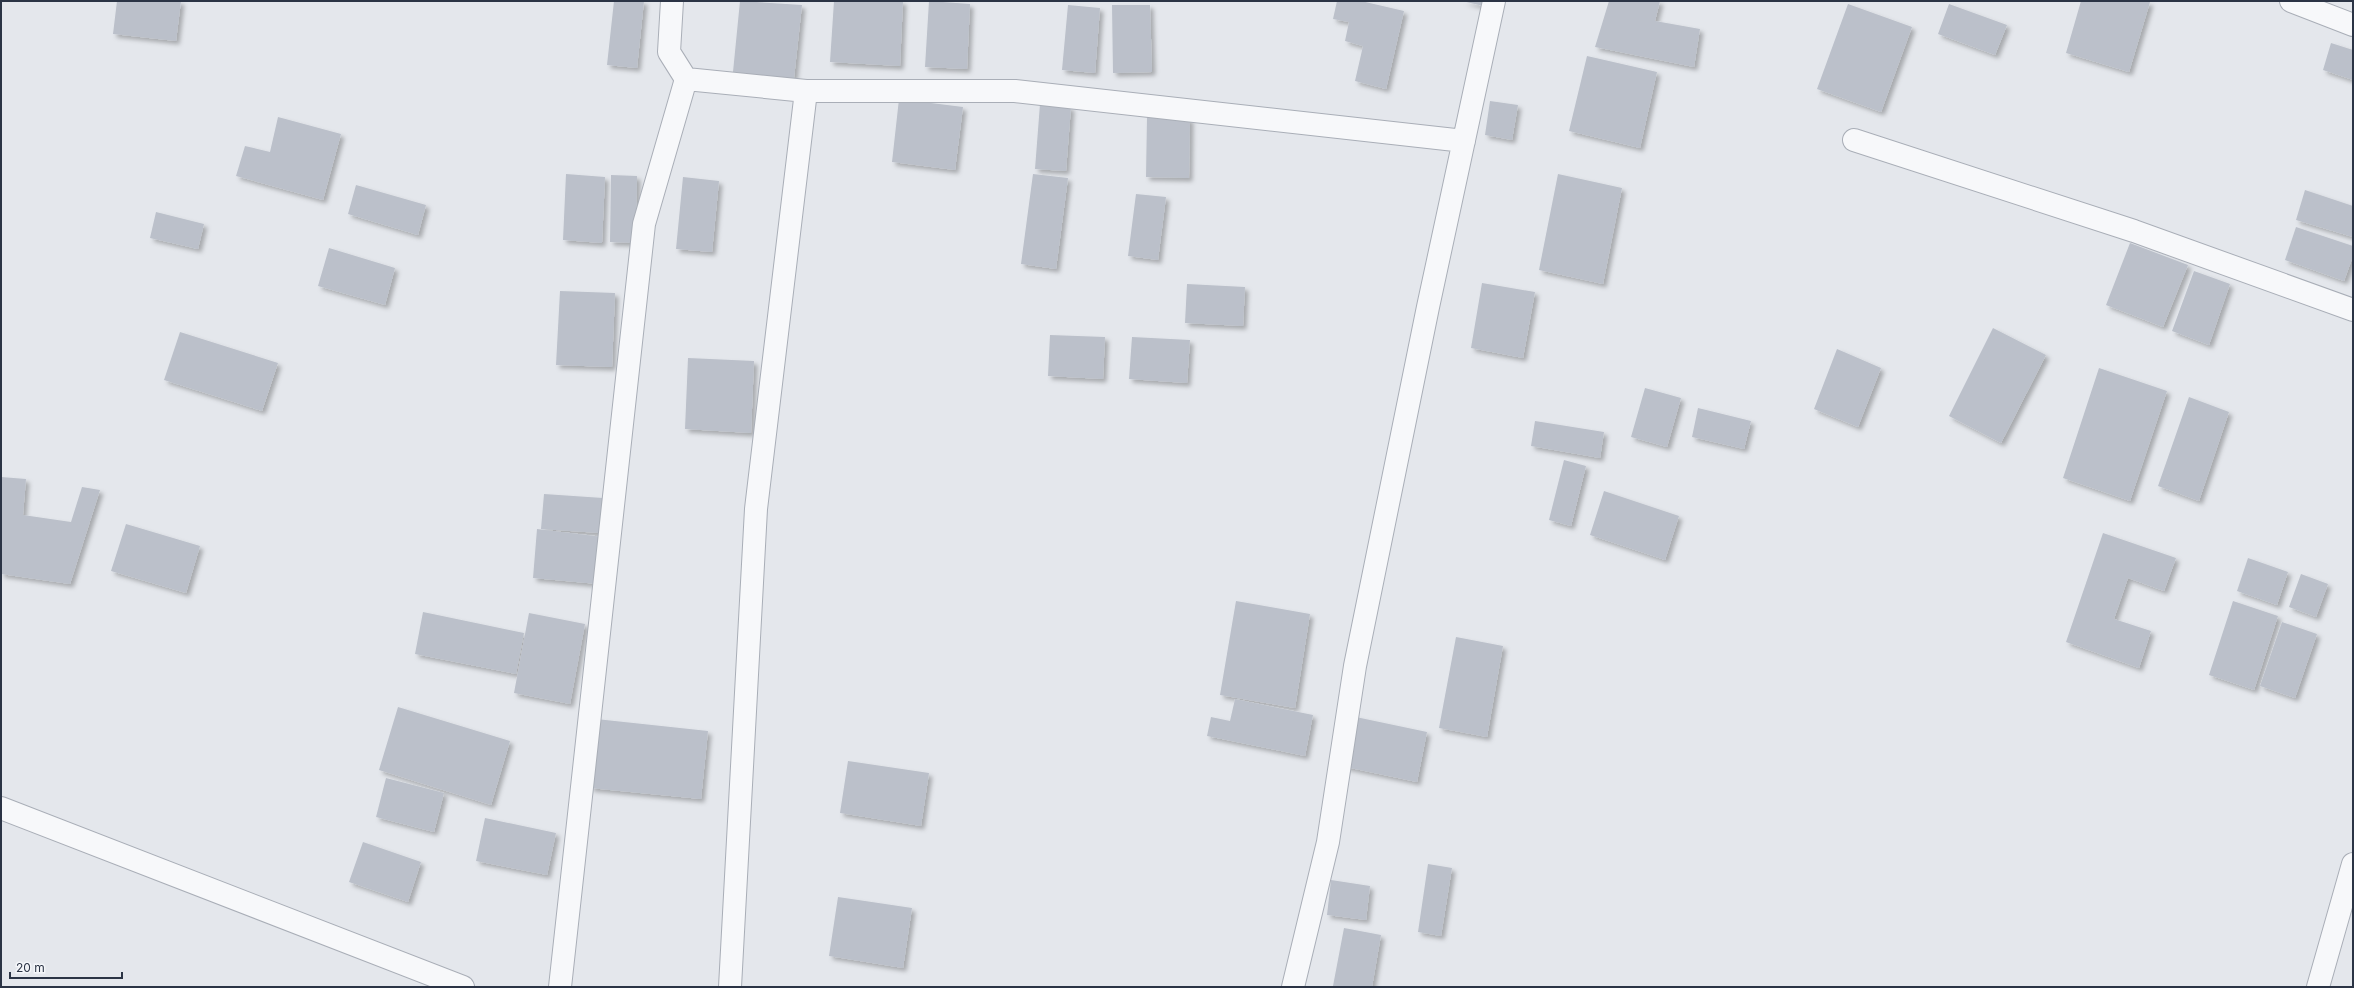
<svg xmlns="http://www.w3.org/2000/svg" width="2354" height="988" viewBox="0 0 2354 988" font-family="Inter,sans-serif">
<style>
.building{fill:#bbc0ca;filter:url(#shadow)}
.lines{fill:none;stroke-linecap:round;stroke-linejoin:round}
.street-casing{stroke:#a9aeb7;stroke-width:24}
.street{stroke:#f7f8fa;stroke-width:22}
</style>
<defs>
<filter id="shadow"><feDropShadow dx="3.5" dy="3.5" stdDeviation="2" flood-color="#0004"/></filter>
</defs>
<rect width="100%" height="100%" fill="#e4e7ec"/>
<!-- building -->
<path class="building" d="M117,1H181L176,41L113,34Z
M614,1H644L637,68L607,65Z
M740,1L802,5L794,78L733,72Z
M834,1H903L900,66L830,62Z
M929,1L970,4L967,69L925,67Z
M1337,1H1361L1404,11L1386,89L1355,81L1363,46L1345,41L1349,22L1333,19Z
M1462,1H1489L1488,7Z
M1609,1H1660L1655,21L1700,29L1694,67L1595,47Z
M2081,1L2150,2L2129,72L2066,53Z
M1848,4L1912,27L1881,112L1817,89Z
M1949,4L2007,25L1995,55L1938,34Z
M1068,5L1100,8L1095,73L1062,70Z
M1112,5H1150L1152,72L1113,73Z
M2331,43L2353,50V80L2323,70Z
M1587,56L1657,72L1640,148L1569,131Z
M899,99L963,107L955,170L892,162Z
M1490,101L1518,105L1512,140L1485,135Z
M1040,104L1071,107L1066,171L1035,169Z
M278,117L341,134L323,200L236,176L245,146L270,152Z
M1147,117L1190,118L1189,178L1146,177Z
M566,174L605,177L602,243L563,240Z
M1033,174L1068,178L1056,269L1021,264Z
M1558,174L1622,188L1603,284L1539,270Z
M611,175L637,176L636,243L610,242Z
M683,177L719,181L712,252L676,249Z
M356,185L426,205L418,235L348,214Z
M2305,190L2353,206V237L2296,220Z
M1136,194L1166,197L1158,260L1128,256Z
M156,212L204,224L198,249L150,238Z
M2296,227L2353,246V256L2344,281L2285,260Z
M2130,243L2188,265L2163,327L2106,305Z
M329,248L395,268L385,305L318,286Z
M2194,271L2230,284L2209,345L2172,331Z
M1482,283L1535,292L1523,358L1471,348Z
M1187,284L1245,287L1243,326L1185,323Z
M560,291L615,293L612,367L556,365Z
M1993,328L2046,355L2001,443L1949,416Z
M180,332L278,363L262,411L164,380Z
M1050,335L1105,337L1103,379L1048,376Z
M1132,337L1190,340L1187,383L1129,379Z
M1837,349L1881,368L1858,427L1814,409Z
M688,358L754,361L751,433L685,429Z
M2099,368L2167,391L2130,501L2063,478Z
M1645,388L1681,398L1667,447L1631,437Z
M2189,397L2229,412L2199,501L2158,486Z
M1698,408L1751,421L1744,449L1692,437Z
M1535,421L1604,432L1600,458L1531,446Z
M1564,460L1586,466L1571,526L1549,520Z
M1,477L26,479L23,515L71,522L82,487L100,490L70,584L1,574Z
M1604,491L1679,516L1665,560L1590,535Z
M544,494L603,498L600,533L541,529Z
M126,524L200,546L186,593L111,571Z
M537,529L603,537L598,584L533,578Z
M2103,533L2176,558L2164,591L2128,578L2114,619L2151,631L2139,668L2066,642Z
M2248,558L2288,572L2277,605L2237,591Z
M2301,574L2328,584L2316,617L2289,607Z
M1236,601L1310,614L1295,708L1220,695Z
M2233,601L2278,616L2254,690L2209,675Z
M423,612L524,633L516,674L415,654Z
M529,613L585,624L570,704L514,693Z
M2282,622L2317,634L2295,698L2260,686Z
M1456,637L1503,646L1487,737L1439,728Z
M1235,699L1313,715L1305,756L1207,736L1211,717L1230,721Z
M398,707L510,741L491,805L379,770Z
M1351,716L1427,732L1417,782L1341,766Z
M596,719L708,731L701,799L590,788Z
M848,761L929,773L921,826L840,813Z
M386,778L444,793L434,832L376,817Z
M485,818L556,833L547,875L476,861Z
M363,842L421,862L408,902L349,882Z
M1428,864L1452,868L1441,936L1418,932Z
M1331,880L1370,886L1366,920L1327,915Z
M838,897L912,908L903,968L829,956Z
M1344,928L1381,935L1372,987L1333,986Z"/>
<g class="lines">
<defs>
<path id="street" d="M672,1L669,52L686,79L806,91H1015L1464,141
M2291,1L2353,25
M1854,140L2134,231L2353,310
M1,808L463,987
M560,987L644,224L686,79
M730,987L756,509L806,91
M1293,987L1328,842L1355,666L1428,307L1494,1
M2318,987L2353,864"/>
</defs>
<!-- street casing -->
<use href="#street" class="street-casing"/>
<!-- street -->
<use href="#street" class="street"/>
</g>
<!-- border -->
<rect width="2354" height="988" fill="none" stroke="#2b3445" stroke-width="4"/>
<!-- scale -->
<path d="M10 972v6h112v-6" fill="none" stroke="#2b3445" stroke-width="2"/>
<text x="16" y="972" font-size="12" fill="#2b3445" stroke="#f4f6f9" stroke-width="3" paint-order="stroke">20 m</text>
</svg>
